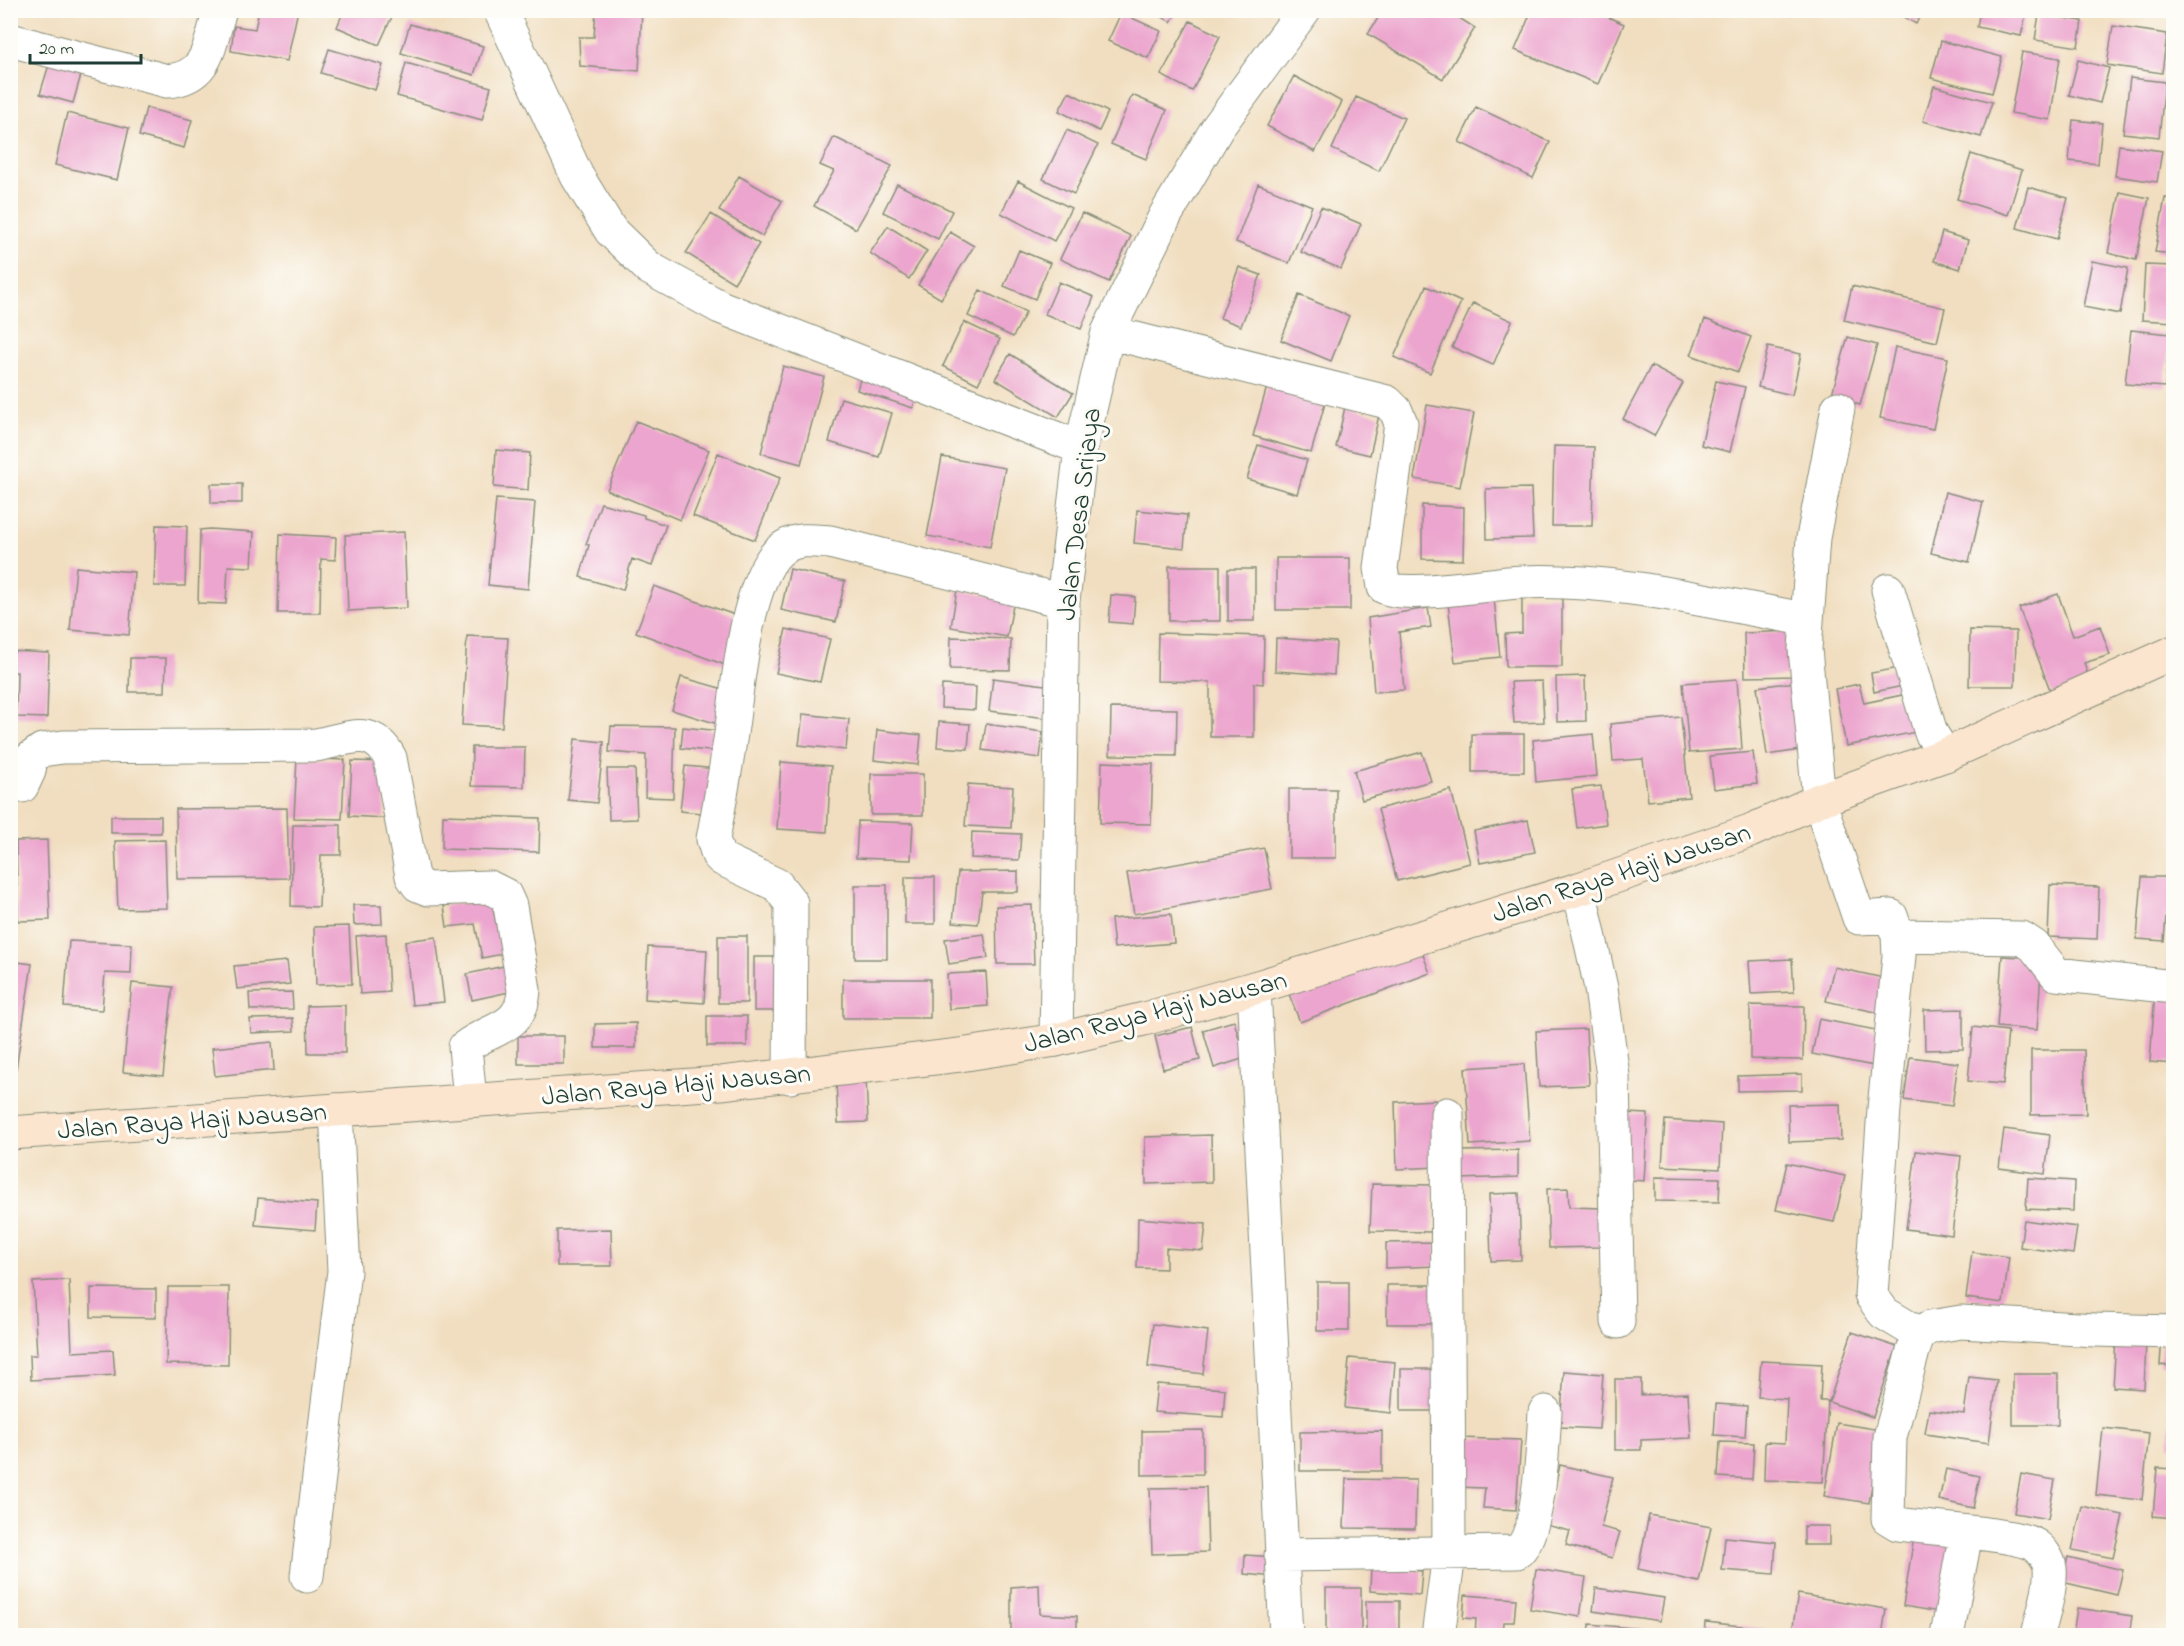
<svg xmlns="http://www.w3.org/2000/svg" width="2184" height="1646" viewBox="0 0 2184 1646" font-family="'Indie Flower',sans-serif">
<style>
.building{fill:#eca5ce}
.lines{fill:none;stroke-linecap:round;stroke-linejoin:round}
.street-casing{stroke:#888e7a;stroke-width:35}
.secondary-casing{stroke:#888e7a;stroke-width:35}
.street{stroke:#fff;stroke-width:33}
.secondary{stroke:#fbe5cf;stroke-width:33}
.labels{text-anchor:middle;stroke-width:6;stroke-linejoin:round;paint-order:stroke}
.street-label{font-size:27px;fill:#1f3d34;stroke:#fdfcf7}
</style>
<rect width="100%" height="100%" fill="#fdfcf7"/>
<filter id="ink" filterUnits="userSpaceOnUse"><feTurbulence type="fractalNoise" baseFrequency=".0167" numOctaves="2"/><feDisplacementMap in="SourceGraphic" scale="12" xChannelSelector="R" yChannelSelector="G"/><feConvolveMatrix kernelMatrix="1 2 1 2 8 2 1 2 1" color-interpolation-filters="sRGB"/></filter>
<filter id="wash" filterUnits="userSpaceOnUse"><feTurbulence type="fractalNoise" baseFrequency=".008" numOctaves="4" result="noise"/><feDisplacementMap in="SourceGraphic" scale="24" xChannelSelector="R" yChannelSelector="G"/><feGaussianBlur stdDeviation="1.35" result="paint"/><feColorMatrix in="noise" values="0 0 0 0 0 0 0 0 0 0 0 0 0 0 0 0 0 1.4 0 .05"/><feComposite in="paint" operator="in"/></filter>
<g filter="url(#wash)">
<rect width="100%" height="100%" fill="#f1dec0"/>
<g id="blocks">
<!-- building -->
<path class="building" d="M259,10H298L287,61L231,51L234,26L255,29Z
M344,10H395L379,45L337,27Z
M596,10H642L639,71L580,66L579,37H594Z
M1150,10H1178L1171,22Z
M1383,10H1447L1475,28L1443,79L1368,34Z
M1532,10H1592L1624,24L1598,84L1515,50Z
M1891,10H1923L1916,24Z
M1980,10H2027L2021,36L1977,27Z
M2130,10H2166V16Z
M1121,13L1161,31L1148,58L1108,41Z
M2039,14L2082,21L2078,47L2035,40Z
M1190,21L1220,36L1192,91L1161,75Z
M410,24L483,46L474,75L401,53Z
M2113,26L2167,34L2162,73L2107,65Z
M1941,41L2002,57L1992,93L1931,78Z
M329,49L383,65L375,90L321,73Z
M2022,52L2060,58L2050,120L2011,113Z
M51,58L83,68L73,103L40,94Z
M2078,60L2109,68L2100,103L2069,95Z
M406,63L491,87L482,120L397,96Z
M1294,76L1342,102L1315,152L1267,126Z
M2130,78L2165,82L2159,137L2123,133Z
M1934,86L1992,102L1981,137L1923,121Z
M1069,92L1108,112L1099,131L1059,111Z
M1132,95L1167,110L1146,159L1111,144Z
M1356,97L1404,118L1379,171L1332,149Z
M1476,107L1550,142L1533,178L1459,142Z
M146,108L192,120L184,148L139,136Z
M67,113L129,128L117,180L55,165Z
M2073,120L2102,123L2098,164L2069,161Z
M1067,130L1098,145L1074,194L1043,179Z
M834,137L892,166L856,229L814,206L834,171L820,165Z
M2119,145L2162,151L2157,182L2115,176Z
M1971,154L2022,170L2008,215L1957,199Z
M739,176L782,201L762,236L719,211Z
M1018,181L1071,208L1054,241L1001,213Z
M897,184L952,211L938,239L883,212Z
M1258,184L1312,206L1289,263L1236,242Z
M2028,187L2068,198L2057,239L2017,228Z
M2120,192L2149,198L2136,260L2108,253Z
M2165,198L2174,199V254L2155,252Z
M1321,207L1361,224L1341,269L1301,252Z
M1082,213L1131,236L1109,282L1060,259Z
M711,214L759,244L734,283L686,253Z
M888,226L927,251L909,279L870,253Z
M950,232L974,246L941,299L918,285Z
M1942,232L1968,240L1960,269L1934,261Z
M1019,250L1050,263L1035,299L1004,286Z
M2092,261L2128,268L2120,314L2083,307Z
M2145,265L2174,266V322L2142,320Z
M1239,267L1261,275L1241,326L1220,318Z
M1059,282L1094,297L1081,329L1045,314Z
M1426,286L1461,302L1430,373L1394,357Z
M1852,286L1945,308L1937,342L1844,320Z
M980,290L1026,312L1013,337L968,316Z
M1299,295L1349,316L1331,361L1281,340Z
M1473,303L1512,321L1493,365L1452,347Z
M1705,319L1751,337L1738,372L1691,355Z
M964,322L1000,339L978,384L943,366Z
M2131,330L2170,334L2165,387L2125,384Z
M1848,337L1877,345L1860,405L1831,397Z
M1768,347L1801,354L1792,395L1758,387Z
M1895,347L1948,358L1933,429L1880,418Z
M1010,354L1073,393L1058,417L995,379Z
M783,366L824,377L801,464L761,453Z
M1651,366L1683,383L1654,436L1623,419Z
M861,376L917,393L913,408L857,390Z
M1716,381L1745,387L1730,452L1701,445Z
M1268,383L1326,400L1311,453L1253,436Z
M841,398L892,413L879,457L829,442Z
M1427,405L1474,413L1460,487L1414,479Z
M1345,407L1379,415L1370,455L1336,447Z
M636,421L709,450L680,520L607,490Z
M1258,445L1307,460L1297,494L1247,479Z
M1554,446L1594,447L1592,526H1552Z
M496,450L530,453L528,490L494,487Z
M718,453L780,478L755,540L693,516Z
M942,457L1005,468L990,547L927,536Z
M211,484H242V503H211Z
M1531,488L1533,538L1487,539L1486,489Z
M1945,492L1983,502L1969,562L1931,553Z
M496,499L535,502L528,589L488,585Z
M601,503L644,515V518L666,525L652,566L632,559L623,590L580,577L589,545L586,544Z
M1422,505L1464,507L1463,560L1422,559Z
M1137,510L1187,515L1184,548L1134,543Z
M156,525L187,526L185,586H154Z
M210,529L254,532L252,567L228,566L226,604L198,603L200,530Z
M404,532L407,608L348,611L345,535Z
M280,534L336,537L335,560L321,559L320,613H278Z
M1276,558H1350V610H1276Z
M1169,566H1220V621H1169Z
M76,567L134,572L129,635L70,630Z
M790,569L845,581L836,622L781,610Z
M1228,569H1255V621H1228Z
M654,586L743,618L725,665L636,632Z
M957,590L1014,600L1007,637L951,627Z
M2058,594L2073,636L2100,626L2110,655L2084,663L2090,681L2052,695L2019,608Z
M1111,595L1135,597L1133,624L1109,622Z
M1522,596H1562V667H1506L1505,634L1522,633Z
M1494,598L1500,657L1455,662L1448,603Z
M1428,608L1431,627L1399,632L1404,690L1374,692L1368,618Z
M786,629L830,639L820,682L776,673Z
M1970,630L2016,631L2015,686H1969Z
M1794,631L1796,676L1745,677L1744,633Z
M1158,633L1264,636L1263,684L1254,683V737H1210V682L1157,681Z
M467,636L508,638L502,727L462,725Z
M951,637L1011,639L1010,670L950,669Z
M1276,638L1336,642L1334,675L1275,671Z
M10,651L49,653L47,718L16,717L17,672H10Z
M130,658H166L165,692H129Z
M1905,667L1908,685L1874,692L1871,673Z
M1585,676L1586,721L1557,722L1556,677Z
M681,677L727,690L718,724L672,710Z
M993,678L1052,686L1047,718L989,711Z
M1737,679L1742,749L1689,753L1683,683Z
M1542,681L1544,722L1514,723L1511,682Z
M1795,682L1806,749L1767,755L1757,687Z
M1859,684L1864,703L1907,694L1916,732L1846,746L1835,689Z
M942,685L976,687L975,710L941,708Z
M1111,708L1177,709L1176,756L1110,755Z
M803,714L849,719L846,750L799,745Z
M1681,717L1689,797L1648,801L1643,759L1613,761L1610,724Z
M939,722L970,724L968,749L937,747Z
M986,724L1043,732L1040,758L982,750Z
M611,726L675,727L673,798L645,797L646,755L609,752Z
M683,727L730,732L728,753L681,748Z
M877,730L921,735L918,765L874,760Z
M1472,734H1524V772H1472Z
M1593,734L1597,776L1536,782L1533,740Z
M575,739L604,742L597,803L568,800Z
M472,747H525L524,787L471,786Z
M1422,752L1431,781L1362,800L1354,771Z
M1753,752L1757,784L1714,789L1710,756Z
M297,758L345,760L342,819L294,818Z
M352,761L386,762L384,818L349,816Z
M781,762L831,766L827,832L777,829Z
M1102,762L1153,764L1151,824L1100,823Z
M685,766L717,769L712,814L680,811Z
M607,769H635L637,819L609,820Z
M871,774H923V815H871Z
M968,784L1013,787L1011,828L965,826Z
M1601,786L1606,824L1577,828L1572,789Z
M1289,789H1336V858H1289Z
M1451,790L1470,863L1397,881L1378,809Z
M287,808L289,878L177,879L176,809Z
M443,815L540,818L539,852L442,849Z
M111,816H161V833H111Z
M1528,820L1535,852L1480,863L1474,831Z
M858,821L913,823L911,860L856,858Z
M293,825H341V855H321L319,907L291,906Z
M972,832L1021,834L1019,860L971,858Z
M47,840L50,920L18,921L16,841Z
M165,840L167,908L118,909L115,841Z
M1264,848L1272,889L1134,914L1127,873Z
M1018,871V892H982L978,924L953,922L958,872Z
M905,877H935V924H905Z
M2142,877H2174V916H2166L2164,941L2137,939Z
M855,885H887V959H855Z
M2050,885L2099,887L2097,939L2048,937Z
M491,898L502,954L482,958L475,924L447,927L444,906Z
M353,905H381L382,924L354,925Z
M1032,905L1034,964H997L996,906Z
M1171,914L1174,943L1114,948L1111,919Z
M349,926L352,984L316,985L314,927Z
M386,934L389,992L360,994L356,936Z
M984,934L988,958L949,964L945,939Z
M718,936H747V1003H718Z
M436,937L444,1002L412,1005L405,941Z
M1417,939L1430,973L1300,1022L1287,989Z
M69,941L132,944L131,974L105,973L102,1010L64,1007Z
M648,947L707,950L704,1003L645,999Z
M2167,950H2174V971H2167Z
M2002,956L2042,958L2037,1030L1997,1027Z
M754,957H782V1011H754Z
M1792,959L1794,992L1751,994L1749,961Z
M10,961L32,964L16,1069L10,1068Z
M287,961L290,984L237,989L234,966Z
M513,964L518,990L472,1000L467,974Z
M1834,967L1888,979L1880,1013L1826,1001Z
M986,972L988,1006L949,1009L947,974Z
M843,979H930V1018H843Z
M132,983L173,987L163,1076L123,1072Z
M292,992L293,1009L250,1010L249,993Z
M2155,992L2174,993V1064L2150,1062Z
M345,1005V1053H308L307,1006Z
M1750,1005L1804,1006L1803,1060L1750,1059Z
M1963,1009V1049L1925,1050L1924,1010Z
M707,1016H747V1046H707Z
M293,1018L294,1031L251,1033L250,1019Z
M1819,1019L1881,1031L1874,1066L1812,1054Z
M1234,1021L1245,1058L1214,1068L1203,1030Z
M636,1023V1048H595V1024Z
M1192,1027L1200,1060L1163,1069L1155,1036Z
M1973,1027L2008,1031L2003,1084L1968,1081Z
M1586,1029L1589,1085L1539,1087L1536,1031Z
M518,1036H564V1064H518Z
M272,1042L274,1070L215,1076L212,1048Z
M2031,1050H2084L2086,1114L2031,1115Z
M1910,1057L1958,1063L1952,1106L1904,1100Z
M1524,1064L1530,1141L1470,1145L1465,1068Z
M1802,1074V1090L1738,1091V1076Z
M866,1078L868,1122L838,1123L836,1080Z
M1436,1100L1438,1167L1397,1169L1395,1102Z
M1840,1104L1841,1140L1789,1142L1788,1105Z
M1625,1113L1648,1114L1644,1181L1620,1179Z
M1665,1120L1722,1124L1720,1169L1662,1166Z
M2004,1129L2050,1135L2045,1174L1999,1168Z
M1211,1135L1212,1182L1146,1184L1145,1137Z
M1518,1150V1177L1459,1179L1458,1151Z
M1916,1151L1961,1156L1952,1235L1906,1229Z
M1787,1163L1845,1176L1834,1222L1776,1210Z
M1655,1177L1720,1178L1719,1202L1655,1201Z
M2028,1178L2074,1181L2073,1211L2026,1209Z
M1372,1184L1433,1185L1432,1232L1370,1231Z
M1568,1188L1569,1207L1602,1208L1601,1247L1549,1248L1547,1189Z
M1519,1193L1521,1260L1491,1261L1489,1194Z
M258,1198L317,1203L315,1230L255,1225Z
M1138,1218L1206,1224L1203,1251L1166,1248V1269L1137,1268Z
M2024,1220L2077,1227L2073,1254L2020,1247Z
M611,1229L612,1266H557V1230Z
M1436,1242L1437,1266L1386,1268V1243Z
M1972,1252L2009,1257L2003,1303L1966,1298Z
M69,1280L72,1352L113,1350L115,1375L31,1380L30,1355H37L33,1282Z
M1317,1282H1349V1331H1317Z
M1387,1285H1441V1324H1387Z
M168,1287H229L228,1365L166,1364Z
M91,1288L156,1289V1318L91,1317Z
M1153,1324L1208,1331L1203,1374L1148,1367Z
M1852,1332L1897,1347L1873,1417L1829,1402Z
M2162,1335H2174V1366L2160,1365Z
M2116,1340L2146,1342L2144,1389L2113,1387Z
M1349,1358L1395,1362L1391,1413L1345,1408Z
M1761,1361L1822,1364L1820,1401H1828L1823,1482L1764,1480L1765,1442L1785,1443L1787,1399L1758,1397Z
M1401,1369H1442V1411H1401Z
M1564,1371L1603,1374L1599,1429L1560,1427Z
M2013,1374H2058V1425H2013Z
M1969,1377L1997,1380L1989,1443L1925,1434L1929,1410L1964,1414Z
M1615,1379H1641V1395L1688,1393L1691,1438L1641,1440V1450H1615Z
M1157,1384L1225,1389L1223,1417L1154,1412Z
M1716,1404L1747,1406L1745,1437L1714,1435Z
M1837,1423L1881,1430L1869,1503L1824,1496Z
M2170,1424H2174V1445H2170Z
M2103,1428L2149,1433L2142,1500L2096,1495Z
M1203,1430V1474L1142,1475V1431Z
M1382,1431V1471H1300V1432Z
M1458,1438L1521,1440L1516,1510L1483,1508L1485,1488L1455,1487Z
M1720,1442L1754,1443L1752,1479L1718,1477Z
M1560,1465L1613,1477L1601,1527L1620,1532L1612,1558L1566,1545L1570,1531L1546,1525Z
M2157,1468L2174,1469V1518L2153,1516Z
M1946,1469L1980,1476L1973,1508L1939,1500Z
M2021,1474L2055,1480L2048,1519L2014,1513Z
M1346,1479L1416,1480L1415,1529L1344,1528Z
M1206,1487L1208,1552L1152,1554L1150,1488Z
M2082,1506L2123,1515L2113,1558L2072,1550Z
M1649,1515L1711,1527L1699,1582L1638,1569Z
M1804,1526H1829V1545H1804Z
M1725,1537L1776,1542L1774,1574L1722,1570Z
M1914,1537L1956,1544L1945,1613L1903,1606Z
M1245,1555L1276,1557L1275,1577L1244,1574Z
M2068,1557L2123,1570L2117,1595L2062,1582Z
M1371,1567L1422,1571L1420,1595L1370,1591Z
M1536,1569L1586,1577L1580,1617L1530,1609Z
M1039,1585L1040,1614L1077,1616V1636H1011V1587Z
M1326,1588H1361V1636H1326Z
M1596,1588L1664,1598L1660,1621L1593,1611Z
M1798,1594L1886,1609L1882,1636H1814L1792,1632Z
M1465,1595L1516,1599L1514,1622H1503L1502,1636H1475L1476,1619L1463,1618Z
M1366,1601H1399V1636H1366Z
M2077,1608L2132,1616L2129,1636H2073Z
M1706,1622L1767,1629L1766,1636H1705Z
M1590,1624L1694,1634V1636H1589Z"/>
</g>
</g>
<g filter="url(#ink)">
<use href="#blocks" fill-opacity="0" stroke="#888e7a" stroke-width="1.5"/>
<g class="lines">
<defs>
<path id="street" d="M500,10L577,176L611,231L649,268L720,307L1081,448
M10,40L167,81C209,78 209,45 220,10
M1108,332L1387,402L1396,411L1401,423L1381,568L1384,587C1405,599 1492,583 1521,582C1618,578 1711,603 1806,619
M1838,408L1813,538L1805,649L1819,800L1859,918L1891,916L1898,936L1899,956L1884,1109L1871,1295L1884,1313L1919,1334
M1888,590L1931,733L1945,755
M10,786H22L29,771L31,758L42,750L63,747L316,745C347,740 372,723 390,758L412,876L418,885L428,889L489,887L505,895L510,906L524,990C522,1030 491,1027 465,1047L470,1100
M1579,889L1601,988L1613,1076L1618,1322
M1898,936L2022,938L2034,946L2056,974L2174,987
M1254,988L1286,1636
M1056,1040L1063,601L1081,448L1108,332L1165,216L1218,127L1304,10
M790,1077L791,903L777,885L722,859L718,855L713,839C720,801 727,764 732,726C738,686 747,567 786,546C800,538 815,541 830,542L1063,601
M1281,1555L1517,1552C1540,1536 1543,1441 1545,1412
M307,1576L344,1271L336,1110
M1438,1636L1449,1555L1447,1114
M1947,1636L1966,1533
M2038,1636C2042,1615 2052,1589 2050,1568C2049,1559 2042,1550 2035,1545C2017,1534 1924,1528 1898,1524L1888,1518L1890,1437L1913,1351L1919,1334L1930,1327L1961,1322L2095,1330L2174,1332"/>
<path id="secondary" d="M10,1133L721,1083L960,1055L1056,1040L1144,1019L1254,988L1579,889L1750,831L1819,800L1945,755L2174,652"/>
</defs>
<!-- street casing -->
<use href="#street" class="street-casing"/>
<!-- secondary casing -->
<use href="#secondary" class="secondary-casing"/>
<!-- street -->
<use href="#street" class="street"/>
<!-- secondary -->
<use href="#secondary" class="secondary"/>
</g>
</g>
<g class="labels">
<!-- street labels -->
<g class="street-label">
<text transform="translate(1078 514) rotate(-83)" y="9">Jalan Desa Srijaya</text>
<text transform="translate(1621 872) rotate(-18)" y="9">Jalan Raya Haji Nausan</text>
<text transform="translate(1155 1011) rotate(-14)" y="9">Jalan Raya Haji Nausan</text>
<text transform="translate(676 1084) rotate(-5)" y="9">Jalan Raya Haji Nausan</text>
<text transform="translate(192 1120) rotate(-4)" y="9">Jalan Raya Haji Nausan</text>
</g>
</g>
<!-- margin -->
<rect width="2184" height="1646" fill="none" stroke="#fdfcf7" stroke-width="36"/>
<!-- scale -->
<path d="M30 54v9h111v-9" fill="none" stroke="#1f3d34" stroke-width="3"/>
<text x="39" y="54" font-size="18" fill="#1f3d34" stroke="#fdfcf7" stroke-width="4.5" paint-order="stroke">20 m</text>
</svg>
